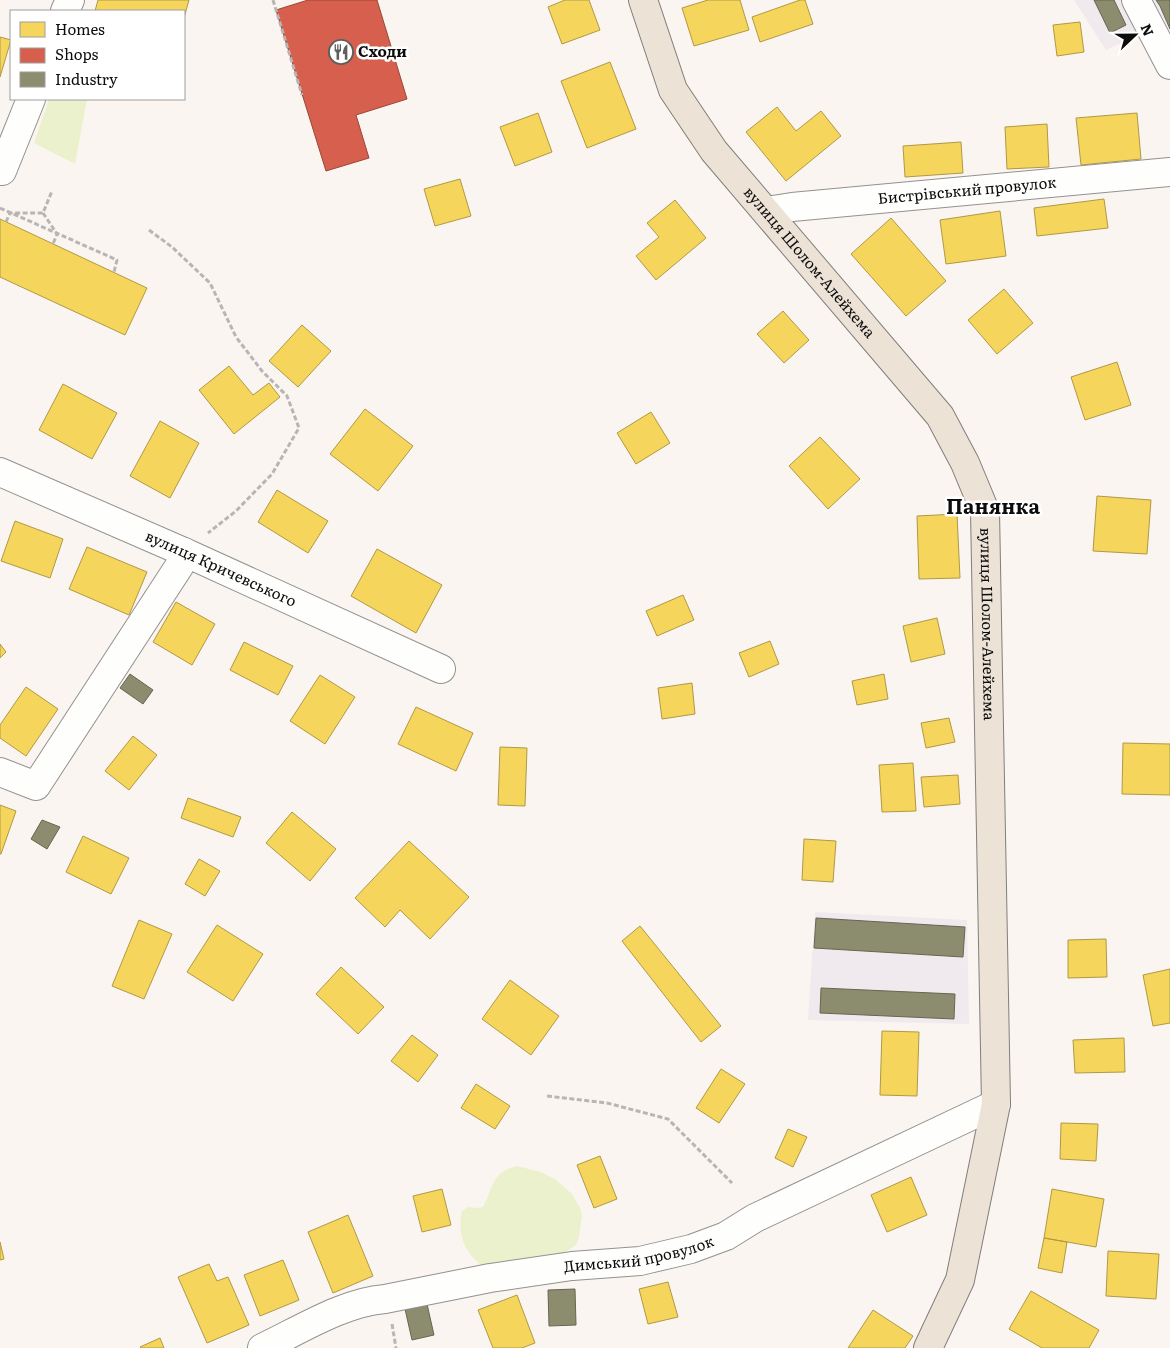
<svg xmlns="http://www.w3.org/2000/svg" width="1170" height="1348" viewBox="0 0 1170 1348" font-family="Literata,serif">
<style>
.industrial{fill:#f0e9ee}
.green{fill:#ebf1cd}
.homes{fill:#f6d55c;stroke:#b09944}
.shops{fill:#d6604d;stroke:#99473a}
.industry{fill:#8c8c6e;stroke:#666651}
.lines{fill:none;stroke-linecap:round;stroke-linejoin:round}
.minor-casing{stroke:#93918f;stroke-width:30}
.major-casing{stroke:#807e7c;stroke-width:30}
.path{stroke:#b7b6b5;stroke-width:3;stroke-dasharray:5 2.5;stroke-linecap:butt}
.minor{stroke:#fefefd;stroke-width:28}
.major{stroke:#ece2d6;stroke-width:28}
.labels{text-anchor:middle;stroke-width:5;stroke-linejoin:round;paint-order:stroke}
.poi-label{font-size:15px;font-weight:bold;fill:#0c0c0c;stroke:#fff;text-anchor:start}
.street-label{font-size:15px;fill:#0c0c0c;stroke:#fff}
.district-label{font-size:20px;font-weight:bold;fill:#0c0c0c;stroke:#fff}
</style>
<rect width="100%" height="100%" fill="#faf5f0"/>
<!-- industrial -->
<path class="industrial" d="M1074,0H1170V39L1162,23L1106,50Z
M815,912L967,920L969,1024L808,1020Z"/>
<!-- green -->
<path class="green" d="M49,99H87L75,164L34,143Z
M517,1166L541,1172L555,1179L572,1194L580,1208L582,1215L579,1238L576,1245L549,1262L488,1269C466,1258 456,1234 462,1211L468,1207L476,1208L483,1207C494,1187 491,1172 517,1166Z"/>
<!-- homes -->
<path class="homes" d="M98,0H189L184,18V11H95Z
M565,0H589L600,30L562,44L548,7Z
M708,0H740L749,30L694,46L682,8Z
M800,0H805L813,24L760,42L752,17Z
M1080,22L1084,52L1057,56L1053,25Z
M0,37L11,40L0,77Z
M610,62L636,129L587,148L561,81Z
M777,107L796,131L821,111L841,136L786,181L746,132Z
M538,113L552,152L515,166L500,127Z
M1137,113L1141,159L1081,165L1076,118Z
M1047,124L1049,167L1007,169L1005,127Z
M961,142L963,173L905,177L903,146Z
M460,179L471,216L435,226L424,189Z
M1104,199L1108,228L1037,236L1034,208Z
M675,200L706,238L656,280L636,256L659,237L647,223Z
M1000,211L1006,256L946,264L940,220Z
M891,218L946,281L906,316L851,254Z
M0,219L147,288L125,335L0,277Z
M1004,289L1033,323L997,354L968,320Z
M783,311L809,340L784,363L757,334Z
M302,325L331,351L298,387L269,361Z
M1117,362L1131,405L1085,420L1071,377Z
M229,366L253,395L269,383L280,397L234,434L199,390Z
M63,384L117,413L92,459L39,430Z
M365,409L413,446L378,491L330,454Z
M651,412L670,443L636,464L617,433Z
M160,421L199,443L170,498L130,476Z
M820,437L860,479L828,509L789,466Z
M277,490L328,521L308,553L258,522Z
M1097,496L1151,500L1147,554L1093,551Z
M957,514L960,578L919,579L917,516Z
M15,521L63,539L50,578L1,561Z
M87,547L147,572L129,615L69,589Z
M377,549L442,585L416,633L351,596Z
M683,595L694,620L657,636L646,611Z
M176,602L215,624L192,665L153,642Z
M937,618L945,654L911,662L903,626Z
M770,641L779,664L749,677L739,653Z
M244,642L293,666L278,695L230,670Z
M0,644L6,652L0,658Z
M884,674L888,699L857,705L852,681Z
M320,675L355,697L325,744L290,721Z
M692,683L695,714L662,719L658,688Z
M26,687L58,709L26,756L0,738V725Z
M416,707L473,733L456,771L398,744Z
M949,718L955,742L926,748L921,723Z
M133,736L157,755L129,790L105,771Z
M1123,743L1170,744V795L1122,794Z
M500,747L527,748L525,806L498,805Z
M913,763L916,811L882,812L879,765Z
M958,775L960,804L924,807L921,777Z
M188,798L241,817L233,837L181,818Z
M0,805L16,811L1,854H0Z
M292,812L336,849L310,881L266,843Z
M83,836L129,858L111,894L66,872Z
M804,839L836,841L833,882L802,880Z
M409,841L469,897L430,939L400,910L385,927L355,898Z
M199,859L220,871L205,896L185,884Z
M139,920L172,934L144,999L112,986Z
M217,925L263,954L233,1001L187,972Z
M640,926L721,1026L701,1042L622,941Z
M1106,939L1107,977L1068,978V940Z
M341,967L384,1007L358,1034L316,994Z
M1170,969V1023L1153,1026L1143,975Z
M510,980L559,1016L531,1055L482,1019Z
M882,1031L919,1032L917,1096L880,1095Z
M412,1035L438,1055L418,1082L391,1061Z
M1124,1038L1125,1072L1075,1073L1073,1040Z
M721,1069L745,1084L719,1123L696,1108Z
M476,1084L510,1106L495,1129L461,1108Z
M1061,1123L1098,1124L1096,1161L1060,1159Z
M788,1129L807,1137L793,1167L775,1158Z
M600,1156L617,1199L594,1208L577,1165Z
M911,1177L927,1215L887,1232L871,1195Z
M442,1189L451,1225L422,1232L413,1196Z
M1052,1189L1104,1199L1096,1247L1044,1238Z
M348,1215L373,1276L333,1293L308,1232Z
M1044,1238L1067,1242L1062,1273L1038,1268Z
M0,1242L4,1259L0,1260Z
M1108,1251L1159,1254L1156,1299L1106,1296Z
M283,1260L299,1300L260,1316L244,1275Z
M209,1264L217,1281L228,1277L249,1325L207,1343L178,1277Z
M668,1282L678,1317L648,1324L639,1289Z
M1031,1291L1099,1330L1089,1348H1042L1009,1329Z
M517,1295L535,1343L522,1348H493L478,1310Z
M873,1310L913,1336L905,1348H848Z
M160,1338L164,1348H141L140,1347Z"/>
<!-- shops -->
<path class="shops" d="M308,0H377L407,99L356,115L369,158L326,171L276,10Z"/>
<!-- industry -->
<path class="industry" d="M1094,0H1114L1126,25L1110,33Z
M1156,0H1170V29L1160,6Z
M130,674L153,690L143,704L120,688Z
M42,820L60,827L47,849L31,839Z
M816,918L965,927L963,957L814,948Z
M821,988L955,994L954,1019L820,1013Z
M575,1289L576,1325L549,1326L548,1290Z
M427,1304L434,1335L412,1340L405,1309Z"/>
<g class="lines">
<defs>
<g id="minor">
<path d="M1136,0L1170,65"/>
<path d="M65,11L70,0"/>
<path d="M2,171L31,99"/>
<path id="s1" d="M766,211L792,207L1170,172"/>
<path id="s2" d="M0,472L184,552L441,669"/>
<path d="M0,772L36,786L180,565L184,552"/>
<path id="s3" d="M262,1348C300,1330 344,1302 385,1299L490,1278L572,1266L640,1261L691,1249L726,1236L755,1218L996,1104"/>
</g>
<g id="major">
<path id="s4" d="M643,0L673,90L714,151L940,416L965,463L985,511L996,1104L960,1280L928,1348"/>
</g>
</defs>
<!-- minor casing -->
<use href="#minor" class="minor-casing"/>
<!-- major casing -->
<use href="#major" class="major-casing"/>
<!-- path -->
<path class="path" d="M273,0L302,95
M0,208L117,260L114,272
M43,213L57,234L53,244
M6,222L10,213H43L52,191
M149,230L172,247L210,283L236,337L262,371L287,396L299,428L272,474L236,511L208,533
M547,1096L607,1103L668,1119L732,1183
M392,1324L396,1348"/>
<!-- minor -->
<use href="#minor" class="minor"/>
<!-- major -->
<use href="#major" class="major"/>
</g>
<!-- icons -->
<defs>
<symbol id="restaurant-ring" viewBox="-11 -11 22 22"><circle r="9.5" fill="#fff" stroke="#5f5e5c" stroke-width="1.5"/><path d="M-5-6h1v4h1v-4h1v4h1v-4h1v5L-1.5 .5V6h-2V.5L-5-1ZM5-6V6H3V1.5H1.5Q1.5-4 5-6Z" fill="#5f5e5c"/></symbol>
</defs>
<g fill-rule="evenodd">
<use href="#restaurant-ring" x="327" y="38" width="28" height="28"/>
</g>
<g class="labels">
<!-- poi labels -->
<g class="poi-label">
<text x="358" y="57">Сходи</text>
</g>
<!-- street labels -->
<g class="street-label">
<text dy="5" stroke="none"><textPath href="#s1" startOffset="202">Бистрівський провулок</textPath></text>
<text dy="5" stroke="none"><textPath href="#s4" startOffset="315">вулиця Шолом-Алейхема</textPath></text>
<text dy="5" stroke="none"><textPath href="#s2" startOffset="241">вулиця Кричевського</textPath></text>
<text dy="5" stroke="none"><textPath href="#s4" startOffset="735">вулиця Шолом-Алейхема</textPath></text>
<text dy="5" stroke="none"><textPath href="#s3" startOffset="391">Димський провулок</textPath></text>
</g>
<!-- district labels -->
<g class="district-label">
<text x="993" y="514">Панянка</text>
</g>
</g>
<!-- legend -->
<rect x="10" y="10" width="175" height="90" fill="#ffffff" stroke="#9e9e9e"/>
<rect x="20" y="22" width="25" height="15" fill="#f6d55c" stroke="#9e9e9e"/>
<text x="55" y="35" font-size="15" fill="#0c0c0c">Homes</text>
<rect x="20" y="48" width="25" height="15" fill="#d6604d" stroke="#9e9e9e"/>
<text x="55" y="60" font-size="15" fill="#0c0c0c">Shops</text>
<rect x="20" y="72" width="25" height="15" fill="#8c8c6e" stroke="#9e9e9e"/>
<text x="55" y="85" font-size="15" fill="#0c0c0c">Industry</text>
<!-- north arrow -->
<g transform="translate(1135 35) rotate(68)" stroke="#ffffff" stroke-width="4" paint-order="stroke">
<path d="M0-4L9 19L0 12L-9 19Z" fill="#0c0c0c"/>
<text y="-8" font-size="14" font-weight="bold" text-anchor="middle" fill="#0c0c0c">N</text>
</g>
</svg>
